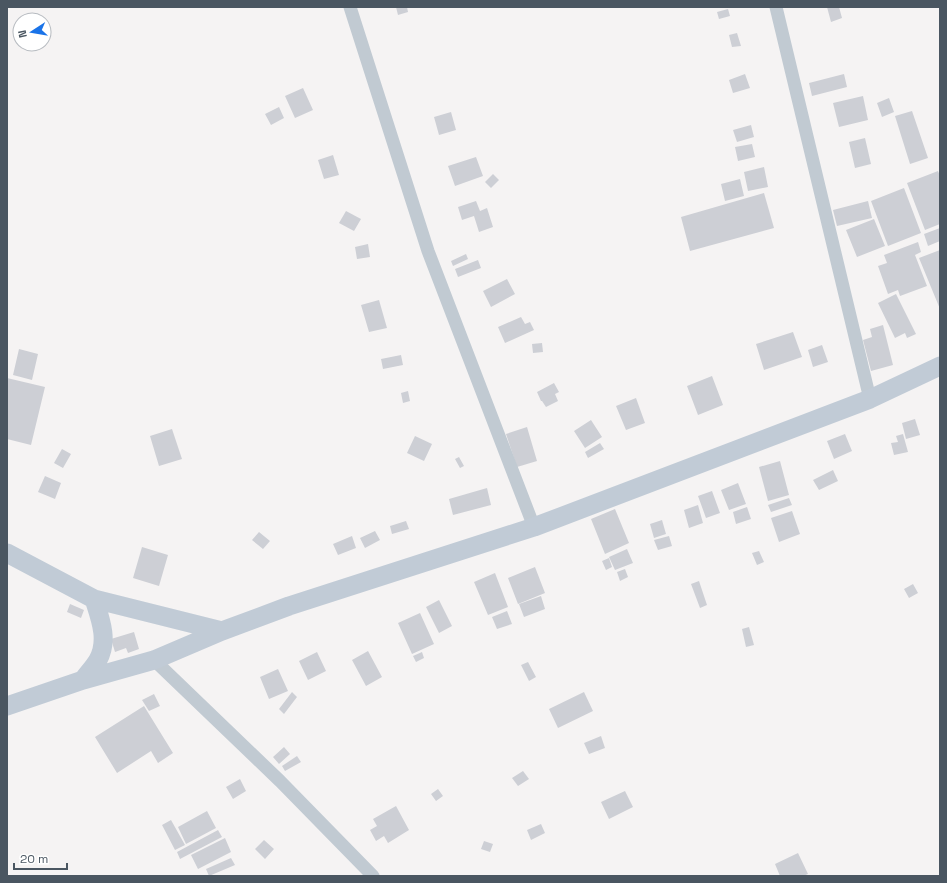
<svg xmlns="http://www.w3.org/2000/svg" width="947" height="883" viewBox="0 0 947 883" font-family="'Space Grotesk',sans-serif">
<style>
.building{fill:#cdcfd5}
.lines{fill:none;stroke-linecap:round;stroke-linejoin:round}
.street{stroke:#c1cad2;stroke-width:13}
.secondary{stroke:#c1cbd6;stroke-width:19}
</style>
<rect width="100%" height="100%" fill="#f5f3f3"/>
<!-- building -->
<path class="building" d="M396,7H407L408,12L398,15Z
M827,7H839L842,18L831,22Z
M728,9L730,16L719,19L717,12Z
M737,33L741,46L732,47L729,35Z
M745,74L750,88L733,93L729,80Z
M844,74L847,87L812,96L809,83Z
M303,88L313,110L295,118L285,96Z
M863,96L868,120L839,127L833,103Z
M889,98L894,112L882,117L877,103Z
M279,107L284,118L271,125L265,114Z
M912,111L928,158L910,164L895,116Z
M451,112L456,130L439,135L434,117Z
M751,125L754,137L737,142L733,130Z
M865,138L871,164L855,168L849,142Z
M752,144L755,157L738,161L735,147Z
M333,155L339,175L324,179L318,160Z
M476,157L483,176L455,186L448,166Z
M764,167L768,187L748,191L744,172Z
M938,171L940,176V224L925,230L907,183Z
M493,174L499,180L491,188L485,182Z
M740,179L744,196L725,201L721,184Z
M904,188L921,233L888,246L871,201Z
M764,193L774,228L690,251L681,217Z
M476,201L480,211L487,208L493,227L479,232L474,216L462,220L458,207Z
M868,201L872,218L837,226L833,210Z
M346,211L361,219L354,231L339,223Z
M874,219L885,246L857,257L846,230Z
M940,228V241L928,246L924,234Z
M918,242L921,252L915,255L927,286L900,296L898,290L888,294L878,266L887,263L884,255Z
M368,244L370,257L357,259L355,247Z
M940,250V309L919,258Z
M466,254L468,259L453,266L451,261Z
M478,260L481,268L458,277L455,269Z
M507,279L515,294L491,307L483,291Z
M896,294L916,334L907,338L905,333L895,338L878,303Z
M379,300L387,328L369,332L361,305Z
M521,317L525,324L530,322L534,330L505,343L498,327Z
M883,325L893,365L871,371L863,340L872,337L870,329Z
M793,332L802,357L764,370L756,344Z
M542,343L543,352L533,353L532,344Z
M822,345L828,362L813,367L808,350Z
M19,349L38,354L32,380L13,375Z
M401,355L403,365L383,369L381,359Z
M712,376L723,405L698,415L687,386Z
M7,378L45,387L31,445L7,439Z
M554,383L559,392L555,394L558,401L546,407L542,401H541L537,392Z
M408,391L410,401L403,403L401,393Z
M636,398L645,423L626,430L616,406Z
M915,419L920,435L906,439L902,423Z
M591,420L602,437L585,448L574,431Z
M527,427L537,461L517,467L506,434Z
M172,429L182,459L159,466L150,436Z
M845,434L852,451L834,459L827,441Z
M903,434L908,452L894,455L891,443L898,442L896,436Z
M415,436L432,444L424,461L407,453Z
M600,443L604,449L588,458L585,452Z
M62,449L71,454L63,468L54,463Z
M459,457L464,466L460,468L455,459Z
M780,461L789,495L768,501L759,467Z
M833,470L838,481L819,490L813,480Z
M45,476L61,483L55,499L38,492Z
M738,483L746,504L729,510L721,490Z
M487,488L491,505L453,515L449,499Z
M712,491L720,513L706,518L698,496Z
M789,498L792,505L771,512L768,505Z
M698,505L703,523L689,528L684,510Z
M747,507L751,519L736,524L733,512Z
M615,509L629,543L605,554L591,519Z
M792,511L800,534L779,542L771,518Z
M662,520L666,534L654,538L650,524Z
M406,521L409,529L392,534L390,526Z
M375,531L380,540L365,548L360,538Z
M259,532L270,541L263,549L252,540Z
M352,536L356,548L338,555L333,544Z
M669,536L672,546L658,550L654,540Z
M142,547L168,555L159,586L133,578Z
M627,549L633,563L615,570L609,557Z
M759,551L764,562L757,565L752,553Z
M609,558L612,567L606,570L602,561Z
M535,567L545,593L518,604L508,578Z
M625,569L628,577L620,581L617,572Z
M495,573L508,607L488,615L474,582Z
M699,581L707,605L700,608L691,584Z
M913,584L918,593L909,598L904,589Z
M541,596L545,609L524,617L519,604Z
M439,600L452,626L439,633L426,607Z
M70,604L84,610L81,618L67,612Z
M507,611L512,624L497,629L492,617Z
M420,613L434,644L412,654L398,623Z
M749,627L754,645L746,647L742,629Z
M134,632L139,649L128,653L126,648L115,652L111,639Z
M368,651L382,677L366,686L352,660Z
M317,652L326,671L308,680L299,661Z
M422,652L424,658L416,662L413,656Z
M528,662L536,677L529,681L521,665Z
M278,669L288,691L269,699L260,677Z
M292,692L297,697L284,714L279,709Z
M584,692L593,711L558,728L549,709Z
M154,694L160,706L149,711L142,700Z
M144,706L173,753L158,763L151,751L117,773L95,737Z
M601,736L605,748L589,754L584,743Z
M284,747L290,754L279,764L273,757Z
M297,756L301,762L285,771L282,766Z
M523,771L529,779L518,786L512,778Z
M240,779L246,791L233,799L226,787Z
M438,789L443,796L436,801L431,794Z
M625,791L633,807L609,819L601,802Z
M396,806L409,830L388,843L384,836L376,841L370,830L377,826L373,819Z
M207,811L216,828L186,844L178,827Z
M171,820L185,845L175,850L162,825Z
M541,824L545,833L531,840L527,830Z
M218,830L222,837L180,859L177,852Z
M225,838L231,852L198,869L191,855Z
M264,840L274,849L265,859L255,849Z
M484,841L493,844L490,852L481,849Z
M798,853L808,874L803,876H780L775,864Z
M231,858L235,865L209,876L206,869Z"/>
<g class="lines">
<!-- street -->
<path class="street" d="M350,7L428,251L534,527
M776,7L870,399
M154,660L280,781L373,876"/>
<!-- secondary -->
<path class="secondary" d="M7,553L94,599L222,631L289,606L534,527L870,399L940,366
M83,680C88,673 94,667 98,660C109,640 100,618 94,599
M7,706L83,680L154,660L222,631"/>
</g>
<!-- border -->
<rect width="947" height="883" fill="none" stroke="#4a5661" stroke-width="16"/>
<!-- north arrow -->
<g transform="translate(32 32) rotate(258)"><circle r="19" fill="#ffffff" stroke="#b7bbc0"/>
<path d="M0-3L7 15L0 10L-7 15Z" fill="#1a73e8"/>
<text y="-6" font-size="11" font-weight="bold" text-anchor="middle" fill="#4a5661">N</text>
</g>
<!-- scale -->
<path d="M14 863v6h53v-6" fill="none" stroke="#4a5661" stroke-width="2"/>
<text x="20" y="863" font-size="12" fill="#4a5661" stroke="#ffffff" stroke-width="3" paint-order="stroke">20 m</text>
</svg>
